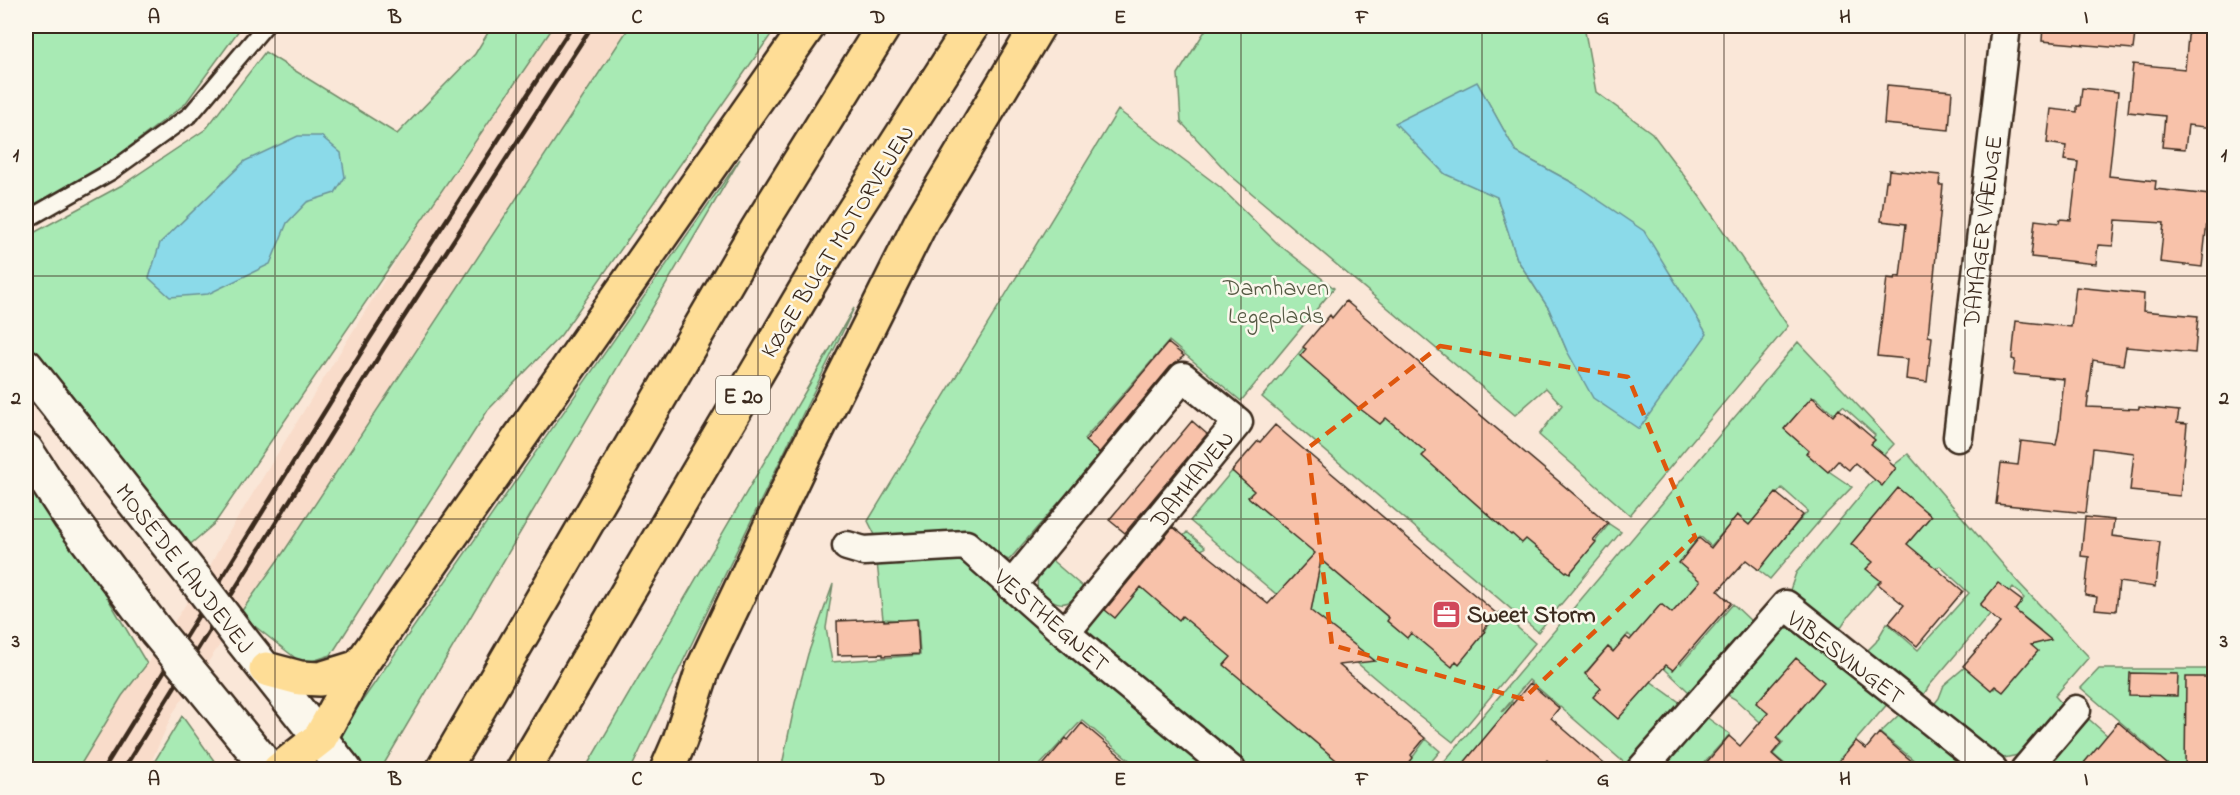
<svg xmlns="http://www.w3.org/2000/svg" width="2240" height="795" viewBox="0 0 2240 795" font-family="'Indie Flower',sans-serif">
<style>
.built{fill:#f9dcca}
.green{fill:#a8eab4;stroke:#728a69;stroke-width:1.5;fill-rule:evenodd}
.water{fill:#8bdae9;stroke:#6b9498;stroke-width:1.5}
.building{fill:#f8c2aa;stroke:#3b2a1e;stroke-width:1.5}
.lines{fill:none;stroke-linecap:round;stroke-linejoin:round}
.lane-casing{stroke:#3b2a1e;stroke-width:20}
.street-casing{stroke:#3b2a1e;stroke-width:33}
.secondary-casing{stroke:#3b2a1e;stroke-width:38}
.highway-casing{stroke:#3b2a1e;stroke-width:38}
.lane{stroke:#fbf7ec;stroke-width:15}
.street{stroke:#fbf7ec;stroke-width:28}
.secondary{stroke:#fbf7ec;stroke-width:33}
.highway{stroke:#fedd96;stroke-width:33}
.rail{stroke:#3b2a1e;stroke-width:4.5}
.secondary-bridge-casing{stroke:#3b2a1e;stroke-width:38;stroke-linecap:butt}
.secondary-bridge{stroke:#fbf7ec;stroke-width:33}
.marked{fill:none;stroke:#df570d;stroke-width:4.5;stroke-dasharray:12 8;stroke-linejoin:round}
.grid{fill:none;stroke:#3b2a1e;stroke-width:1.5;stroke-opacity:0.55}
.labels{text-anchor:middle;stroke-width:5;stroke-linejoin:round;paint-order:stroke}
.shield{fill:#fbf7ec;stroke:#75685c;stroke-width:1.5}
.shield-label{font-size:22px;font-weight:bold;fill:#3b2a1e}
.street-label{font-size:24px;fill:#3b2a1e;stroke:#fbf7ec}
.park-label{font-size:24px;fill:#565a44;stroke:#fbf7ec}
.poi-label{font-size:24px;font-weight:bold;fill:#3b2a1e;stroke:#fbf7ec;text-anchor:start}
.neatline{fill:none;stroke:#3b2a1e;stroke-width:2}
.grid-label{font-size:20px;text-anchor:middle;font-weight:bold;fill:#3b2a1e}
</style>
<rect width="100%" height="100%" fill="#fae7d8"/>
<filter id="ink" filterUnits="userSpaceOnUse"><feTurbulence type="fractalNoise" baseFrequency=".0167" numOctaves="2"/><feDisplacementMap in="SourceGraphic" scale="12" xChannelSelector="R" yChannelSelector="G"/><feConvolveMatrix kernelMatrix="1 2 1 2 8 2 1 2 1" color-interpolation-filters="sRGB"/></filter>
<g filter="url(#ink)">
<!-- built -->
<path class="built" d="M549,26H629L283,553L173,713L148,769L78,770L122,696L147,664L206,573L223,542L472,138Z"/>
<!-- green -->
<path class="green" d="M26,26H242L185,104L111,161L26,209Z
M492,26H554L215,523L186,548L26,340V237L122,185L206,129L265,52L397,134L475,54Z
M630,26H777L561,335L488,410L331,655L303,664L252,624L241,612L283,553Z
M1208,26H1584L1596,92L1652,133L1700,197L1788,326L1630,515L1539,435L1562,405L1546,388L1515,415L1229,174L1181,122L1178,74ZM1477,82L1516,152L1573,183L1567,351L1549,309L1517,259L1497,197Z
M1118,110L1220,187L1277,243L1334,288L1241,401L1169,341L1084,439L1101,454L1009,560L947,534L877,539L868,521Z
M740,159L381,769H367L337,737Z
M854,308L631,769H585Z
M1798,342L1894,444L1869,471L1856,460L1875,435L1843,406L1834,414L1815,397L1786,429L1830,472L1852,487L1822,518L1770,579L1757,569L1808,511L1782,488L1749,525L1738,515L1711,546L1700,536L1687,552L1695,559L1704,579L1652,639L1681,664L1733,604L1751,621L1690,693L1628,634L1614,651L1608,647L1585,673L1650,681L1682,704L1628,766L1529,680L1502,712L1512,702L1535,723L1461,769L1437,770Z
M1304,347L1571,572L1609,524L1621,532L1538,632L1262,397Z
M1908,454L2017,581L2089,657L2055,696L2064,706L2018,755L2004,758L1988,754L1932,707L1939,698L1944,685L1965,667L1994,689L2040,630L2015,610L2024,598L2013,587L1929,686L1921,699L1867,651L1876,642L1887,623L1918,650L1969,593L1940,566L1928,570L1905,552L1847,618L1839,630L1790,590L1796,573L1870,484Z
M1232,471L1458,662L1500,612L1535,643L1453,742L1416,713L1190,521Z
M26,473L88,565L147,664L122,696L78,769H26Z
M1187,532L1205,547L1187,564L1366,769H1250L1088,631L1089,615L1099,605L1116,615Z
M1047,556L1084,588C1067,610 1058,606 1037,591L1038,570Z
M958,560L979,572L1092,673L1208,769H1140L1082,720L1038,767L1041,769L781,770L795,703L808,654L833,584L826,628L832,662L920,655L918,621L883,619L877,562Z
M1787,629L1804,631L1890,701L1831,769H1785L1787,766L1773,754L1783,743L1735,699L1722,692L1771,634Z
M2099,669H2214V769H2154L2145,761L2154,751L2081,688Z
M1903,711L1971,769H1925L1880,733Z
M1702,714L1730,734L1702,765L1707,769L1655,770Z
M2083,714L2108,736L2080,769L2038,770Z
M182,716L215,762L216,769H150Z
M1426,739L1440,751L1425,769H1404Z"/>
<!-- water -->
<path class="water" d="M1477,82L1516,152L1573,183L1644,231L1707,334L1639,429L1593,398L1567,351L1549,309L1517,259L1497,197L1445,174L1395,123Z
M298,136H321L341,153L345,177L335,193L307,202L287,223L270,264L208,294L170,297L149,278L160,243L245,161Z"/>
<!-- building -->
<path class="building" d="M2043,26H2136L2133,49L2042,41Z
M2189,26H2214V128L2188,125L2185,149L2162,147L2165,116L2128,112L2133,64L2185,69Z
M1887,85L1952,91L1949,130L1884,124Z
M2082,88L2118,92L2109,176L2156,181L2155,189L2210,195L2202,267L2160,262L2164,223L2116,220L2113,246L2098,245L2096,264L2031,257L2035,220L2059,223L2060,219L2071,220L2078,162L2064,160L2066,146L2047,143L2051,109L2077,112V106H2080Z
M1889,170L1940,175L1939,185H1943L1928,336L1932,337L1927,382L1906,379L1908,359L1877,356L1887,278L1895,279L1896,276L1900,277L1906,224L1881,221L1886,181H1888Z
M2076,287L2144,294L2143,311L2198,316L2195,353L2126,347L2123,365L2093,360L2087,407L2139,409V407L2179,411L2177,423L2187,424L2180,496L2130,491L2134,453L2093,448L2086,513L1996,504L2001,463L2018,465L2021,441L2056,445L2059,430L2064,379L2013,374L2015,360L2012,359L2016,321L2071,327Z
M1346,301L1608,523L1593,540L1596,542L1570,573L1567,571L1566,572L1526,539L1522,543L1512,534L1511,535L1422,456L1426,452L1386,418L1380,424L1359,408L1300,356L1306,349L1303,347L1330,315L1332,318Z
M1168,343L1184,356L1170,367L1099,453L1085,441Z
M1812,397L1833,416L1839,409L1875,440L1871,444L1890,460L1889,462L1896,468L1882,486L1855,463L1849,470L1838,461L1828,472L1806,453L1809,451L1784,429Z
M1192,421L1207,434L1125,533L1109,520Z
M1275,425L1497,614L1483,630L1485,632L1459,664L1456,661L1452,667L1411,633L1407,638L1387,621L1389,618L1321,560L1311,611L1375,661L1339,665L1425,738L1411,755L1413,758L1403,770H1348L1224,665L1231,657L1182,616L1179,620L1141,587L1115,618L1105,610L1173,527L1268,604L1315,553L1248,497L1254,491L1232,471L1258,441L1260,442Z
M1898,488L1931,516L1907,544L1963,591L1917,646L1889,623L1904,605L1878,584L1881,581L1866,569L1873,562L1851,544Z
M1776,493L1803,515L1759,570L1746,560L1718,591L1731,603L1673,670L1666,665L1618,719L1593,697L1601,688L1585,674L1608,647L1613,652L1626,637L1630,640L1661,604L1672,613L1700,581L1679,563L1699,538L1711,548L1737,515L1749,525Z
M2085,517L2114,520L2112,536L2160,542L2155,587L2119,582L2116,611L2095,609L2097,597L2085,595L2089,557L2081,556Z
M1998,583L2022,601L2015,610L2051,640L2031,645L2038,651L2003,692L1995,686L1991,690L1963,666L2000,623L1980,605Z
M884,619V621L917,619L919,654L883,656V654L838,655L837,621Z
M1796,658L1824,682L1776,738L1781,743L1772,754L1790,770H1700L1729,736L1740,746L1768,713L1756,703Z
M2130,673L2178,674L2177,696L2129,695Z
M2186,677H2214V770H2185Z
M1530,683L1559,708L1551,718L1611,770H1558L1547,760L1539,770H1458Z
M2118,722L2174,770H2078Z
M1082,723L1137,770H1039L1066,738L1068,740Z
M1879,733L1922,770H1831L1856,741L1866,749Z"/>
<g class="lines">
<defs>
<path id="lane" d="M26,220L112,171L191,114L265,26"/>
<path id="street" d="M1958,437L2006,26
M847,546L864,551L966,545L1065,633L1231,770
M1011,586L1183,377L1238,422L1065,633
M1641,770L1786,605L1993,770
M2025,770L2076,710"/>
<path id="secondary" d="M26,366L196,580
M26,450L69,516L156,631
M241,639L345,770
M204,689L270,770"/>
<path id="highway" d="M266,669L300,678L320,679L359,667
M279,770L320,738L359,667L808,26
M443,770L757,230L884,26
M523,770L832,245L972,26
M667,770L680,740L703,669L801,462L922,220L1038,26"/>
</defs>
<!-- lane casing -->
<use href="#lane" class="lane-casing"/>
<!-- street casing -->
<use href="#street" class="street-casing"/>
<!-- secondary casing -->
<use href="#secondary" class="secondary-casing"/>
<!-- highway casing -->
<use href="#highway" class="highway-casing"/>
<!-- lane -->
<use href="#lane" class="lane"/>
<!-- street -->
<use href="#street" class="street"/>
<!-- secondary -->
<use href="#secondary" class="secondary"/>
<!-- highway -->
<use href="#highway" class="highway"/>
<!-- rail -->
<path class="rail" d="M103,770L370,338L572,26
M123,770L384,348L592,26"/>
<defs>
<path id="secondary-bridge" d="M196,580L241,639
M156,631L204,689"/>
</defs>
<!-- secondary-bridge casing -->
<use href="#secondary-bridge" class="secondary-bridge-casing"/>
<!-- secondary-bridge -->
<use href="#secondary-bridge" class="secondary-bridge"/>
</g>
</g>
<!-- marked area -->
<path class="marked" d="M1440,346L1628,377L1695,537L1523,699L1332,645L1308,448Z"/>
<!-- grid -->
<path class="grid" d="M275,26V770M516,26V770M758,26V770M999,26V770M1241,26V770M1482,26V770M1724,26V770M1965,26V770M26,276H2214M26,519H2214"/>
<!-- icons -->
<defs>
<symbol id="office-square" viewBox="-11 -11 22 22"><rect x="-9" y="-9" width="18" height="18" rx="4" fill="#d1495b" stroke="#fbf7ec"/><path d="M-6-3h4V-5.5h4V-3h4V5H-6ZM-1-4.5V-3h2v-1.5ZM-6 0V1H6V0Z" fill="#fff"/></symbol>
</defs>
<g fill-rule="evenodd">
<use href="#office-square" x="1430" y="598" width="33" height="33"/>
</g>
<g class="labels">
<!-- shield labels -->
<rect class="shield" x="716" y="376" width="54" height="38" rx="4.5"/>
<g class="shield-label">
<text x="743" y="403">E 20</text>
</g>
<!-- street labels -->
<g class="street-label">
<text transform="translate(1982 231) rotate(-83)" y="8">DAMAGER VÆNGE</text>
<text transform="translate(837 241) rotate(-58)" y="8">KØGE BUGT MOTORVEJEN</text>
<text transform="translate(1192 479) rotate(-51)" y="8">DAMHAVEN</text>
<text transform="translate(185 568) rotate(52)" y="8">MOSEDE LANDEVEJ</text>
<text transform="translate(1052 620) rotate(41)" y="8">VESTHEGNET</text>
<text transform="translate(1846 657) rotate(37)" y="8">VIBESVINGET</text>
</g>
<!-- park labels -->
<g class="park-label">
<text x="1276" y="295">Damhaven<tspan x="1276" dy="28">Legeplads</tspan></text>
</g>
<!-- poi labels -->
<g class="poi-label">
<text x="1467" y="622">Sweet Storm</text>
</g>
</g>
<!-- margin -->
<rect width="2240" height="795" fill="none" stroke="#fbf7ec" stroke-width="66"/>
<rect x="33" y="33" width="2174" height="729" class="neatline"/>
<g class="grid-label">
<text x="154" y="23">A</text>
<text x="395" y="23">B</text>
<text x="637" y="23">C</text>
<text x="878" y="23">D</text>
<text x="1120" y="23">E</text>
<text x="1362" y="23">F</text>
<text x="1603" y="23">G</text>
<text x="1845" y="23">H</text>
<text x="2086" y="23">I</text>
<text x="16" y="161">1</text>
<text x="2224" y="161">1</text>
<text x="16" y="404">2</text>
<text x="2224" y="404">2</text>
<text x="16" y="647">3</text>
<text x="2224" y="647">3</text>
<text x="154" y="785">A</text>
<text x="395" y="785">B</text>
<text x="637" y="785">C</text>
<text x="878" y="785">D</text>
<text x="1120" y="785">E</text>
<text x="1362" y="785">F</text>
<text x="1603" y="785">G</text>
<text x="1845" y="785">H</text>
<text x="2086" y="785">I</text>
</g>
</svg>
